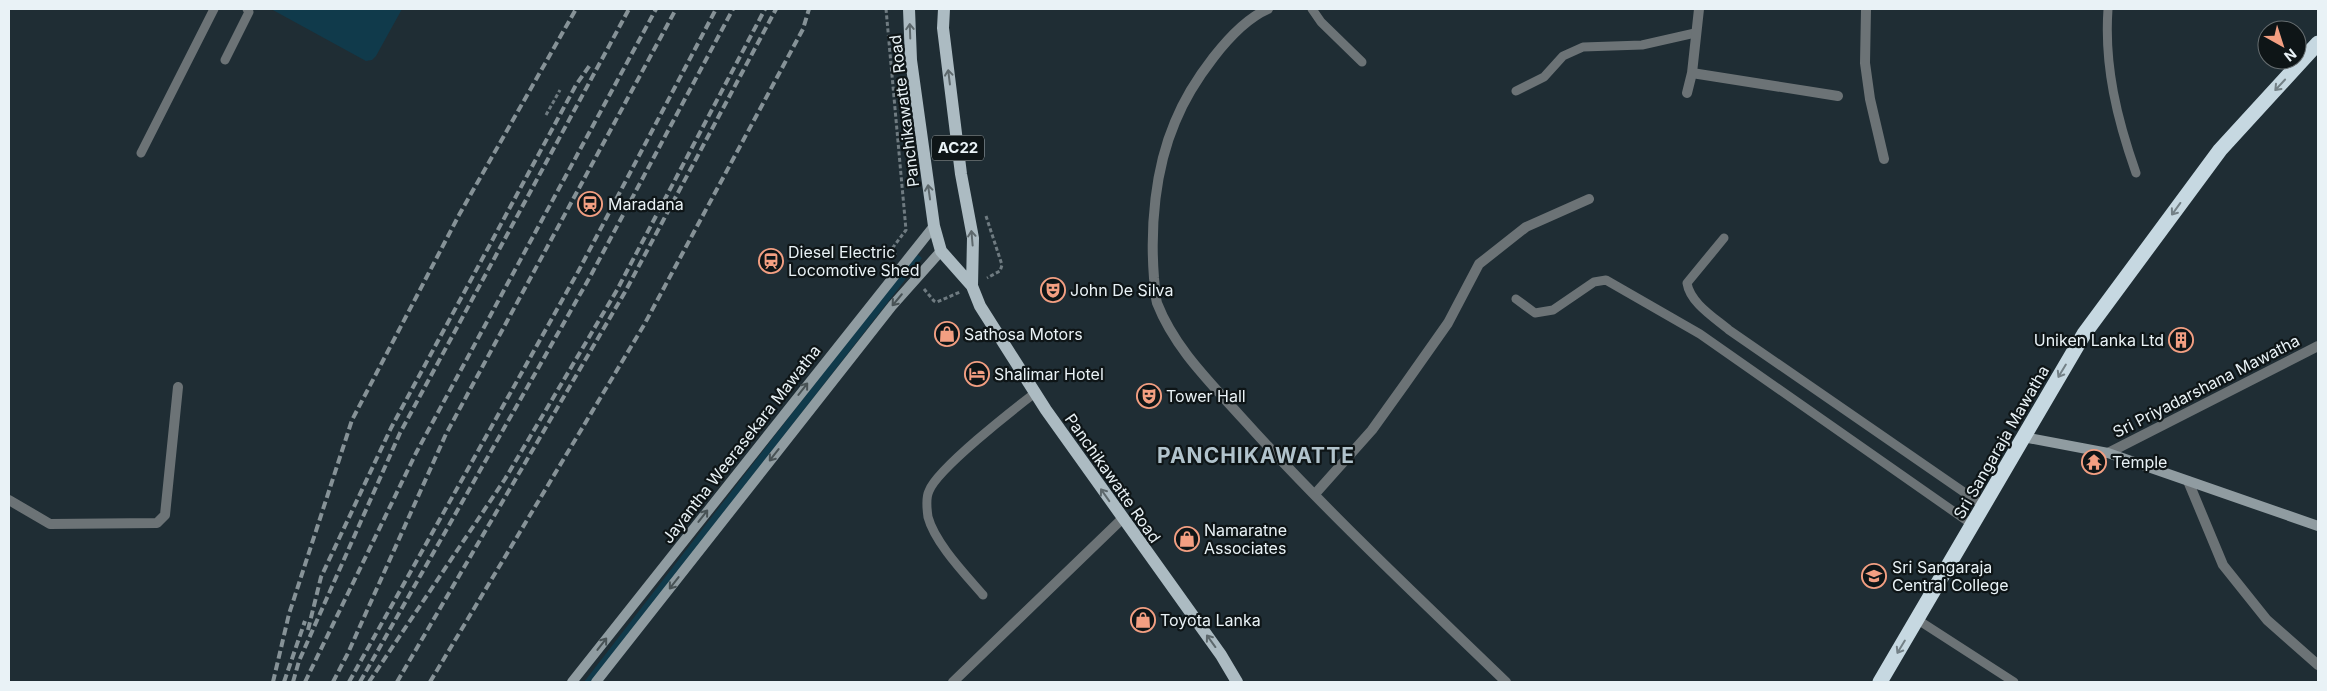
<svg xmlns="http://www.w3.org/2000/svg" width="2327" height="691" viewBox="0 0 2327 691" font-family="Inter,sans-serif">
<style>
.green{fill:#103a4b}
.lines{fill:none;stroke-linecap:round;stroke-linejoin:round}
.path{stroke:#6f7b81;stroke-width:3;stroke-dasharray:4 2.5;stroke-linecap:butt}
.lane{stroke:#6c7376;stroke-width:9}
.street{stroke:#6c7376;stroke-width:10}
.secondary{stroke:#909ca1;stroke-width:10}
.primary{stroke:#acbbc2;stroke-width:12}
.highway{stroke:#c6d8e1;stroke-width:15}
.rail{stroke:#869297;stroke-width:4;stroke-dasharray:8 4;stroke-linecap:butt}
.oneway{stroke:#5d686c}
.oneway2{stroke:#738086}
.oneway3{stroke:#485255}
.labels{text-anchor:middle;stroke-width:4.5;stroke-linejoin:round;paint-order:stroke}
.shield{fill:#0e1517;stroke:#a7b0b3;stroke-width:1}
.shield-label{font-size:15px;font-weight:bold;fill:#e9f2f6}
.street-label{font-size:16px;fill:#e9f2f6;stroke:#0e1517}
.poi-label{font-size:16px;fill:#e9f2f6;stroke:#0e1517;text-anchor:start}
.district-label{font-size:21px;font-weight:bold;letter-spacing:1px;fill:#b1c3cc;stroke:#0e1517}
</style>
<rect width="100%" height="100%" fill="#1f2d34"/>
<!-- green -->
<path class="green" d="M271,9H402L376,56L372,60L366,61Z
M916,253L922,258L919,262L592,682H584Z"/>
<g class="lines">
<!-- path -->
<path class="path" d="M886,9L906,230L891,250L896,255
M546,115L560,90
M986,216L1002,265L1000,271L987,278
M924,289L934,301L937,302L960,292"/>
<!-- lane -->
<path class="lane" d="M1312,9L1321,22L1362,62
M2108,9C2104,66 2117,119 2136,173
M225,60L249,12L247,9
M1516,91L1544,77L1563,56L1583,47L1642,45L1695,33
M141,153L214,9
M1724,238L1687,283C1690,303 1715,318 1729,330L1984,506
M1516,299L1535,313L1553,310L1594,282L1606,280L1700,334L1973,525
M983,595C965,574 935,543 928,517C927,510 926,497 929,491C937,469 1014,409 1035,393
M1918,620L2014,682"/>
<!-- street -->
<path class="street" d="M1268,9C1231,25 1190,85 1175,122C1155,169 1150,227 1154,278C1155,286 1155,295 1157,303C1175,349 1211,383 1243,419C1326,511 1417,596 1506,682
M1866,9L1865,63L1870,99L1884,159
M1692,73L1838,96
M1687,93L1692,73L1699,9
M2108,453L2318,346
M2188,481L2223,565L2267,620L2318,665
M1315,494L1372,430L1405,384L1448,323L1479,264L1526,227L1589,199
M9,500L50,524L157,523L165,515L178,387
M953,682L1122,519"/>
<!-- secondary -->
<path class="secondary" d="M2023,437L2108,453L2318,526
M572,682L934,226
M596,682L892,306L941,251"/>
<!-- primary -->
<path class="primary" d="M909,9L911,60L934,226L941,251L972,286L980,306L1046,410L1221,655L1237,682
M944,9L943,28L961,174L973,238L972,286"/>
<!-- highway -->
<path class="highway" d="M1880,682L2084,334L2220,150L2318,43"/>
<!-- rail -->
<path class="rail" d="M308,630L321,577L391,428L576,85L590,65
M273,682L289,614L352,420L459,215L576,9
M284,682L305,621
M293,682L299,661L400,433L629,9
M305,682L416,453L656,9
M333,682L348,653L446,434L676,9
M349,682L579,270L716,9
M360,682L591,275L733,9
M369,682L505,479L617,290L765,9
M397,682L625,292L776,9
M430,682L644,325L803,29L809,9"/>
</g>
<!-- one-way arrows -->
<defs><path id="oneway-shaft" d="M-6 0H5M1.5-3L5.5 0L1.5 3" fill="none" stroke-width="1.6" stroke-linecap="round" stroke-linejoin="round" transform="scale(1.25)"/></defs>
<g class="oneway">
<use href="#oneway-shaft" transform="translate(910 31) rotate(-92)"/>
<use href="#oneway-shaft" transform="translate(949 77) rotate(-97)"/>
<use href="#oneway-shaft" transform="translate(929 192) rotate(-98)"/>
<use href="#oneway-shaft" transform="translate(972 238) rotate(-95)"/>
<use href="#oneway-shaft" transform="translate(1105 495) rotate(-125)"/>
<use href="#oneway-shaft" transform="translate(1211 641) rotate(-126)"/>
</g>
<g class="oneway2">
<use href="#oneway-shaft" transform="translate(2280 85) rotate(133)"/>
<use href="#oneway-shaft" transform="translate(2176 209) rotate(126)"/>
<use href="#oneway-shaft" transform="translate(2062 371) rotate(121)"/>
<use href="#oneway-shaft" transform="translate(1901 647) rotate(121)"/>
</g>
<g class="oneway3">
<use href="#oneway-shaft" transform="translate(897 300) rotate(130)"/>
<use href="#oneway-shaft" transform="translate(803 389) rotate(-52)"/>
<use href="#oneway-shaft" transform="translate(774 455) rotate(128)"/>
<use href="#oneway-shaft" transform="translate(703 516) rotate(-52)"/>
<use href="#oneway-shaft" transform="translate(674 583) rotate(128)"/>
<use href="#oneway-shaft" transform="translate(602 644) rotate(-52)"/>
</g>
<!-- icons -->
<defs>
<symbol id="station-ring" viewBox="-11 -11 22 22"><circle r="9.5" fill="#0e1517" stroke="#f39f82" stroke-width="1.5"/><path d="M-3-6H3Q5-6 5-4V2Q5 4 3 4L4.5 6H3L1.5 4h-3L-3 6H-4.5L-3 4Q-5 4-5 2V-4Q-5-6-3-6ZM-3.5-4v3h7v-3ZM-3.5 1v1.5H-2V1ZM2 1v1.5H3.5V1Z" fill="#f39f82"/></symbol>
<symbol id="theatre-ring" viewBox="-11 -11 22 22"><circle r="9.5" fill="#0e1517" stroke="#f39f82" stroke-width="1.5"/><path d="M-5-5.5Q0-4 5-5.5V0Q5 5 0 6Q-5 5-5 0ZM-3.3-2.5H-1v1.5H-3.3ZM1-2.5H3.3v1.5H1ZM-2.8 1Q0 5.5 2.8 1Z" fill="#f39f82"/></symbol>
<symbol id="shop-ring" viewBox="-11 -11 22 22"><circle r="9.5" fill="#0e1517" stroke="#f39f82" stroke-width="1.5"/><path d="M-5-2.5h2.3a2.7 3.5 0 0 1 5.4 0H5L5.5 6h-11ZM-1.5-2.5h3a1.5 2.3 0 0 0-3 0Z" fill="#f39f82"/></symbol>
<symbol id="building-ring" viewBox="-11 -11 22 22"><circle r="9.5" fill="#0e1517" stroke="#f39f82" stroke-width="1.5"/><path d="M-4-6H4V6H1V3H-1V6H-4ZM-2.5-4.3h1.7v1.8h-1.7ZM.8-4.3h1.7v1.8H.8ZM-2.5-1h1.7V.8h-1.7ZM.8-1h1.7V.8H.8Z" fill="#f39f82"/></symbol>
<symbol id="hotel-ring" viewBox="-11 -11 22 22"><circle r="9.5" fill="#0e1517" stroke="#f39f82" stroke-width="1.5"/><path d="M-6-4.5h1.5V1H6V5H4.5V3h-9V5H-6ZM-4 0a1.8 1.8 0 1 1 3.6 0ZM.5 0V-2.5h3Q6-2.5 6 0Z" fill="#f39f82"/></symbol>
<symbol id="temple-ring" viewBox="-11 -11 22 22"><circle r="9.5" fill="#0e1517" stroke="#f39f82" stroke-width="1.5"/><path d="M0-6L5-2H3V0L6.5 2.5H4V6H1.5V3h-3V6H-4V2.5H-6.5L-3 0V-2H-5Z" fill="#f39f82"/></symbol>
<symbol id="school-ring" viewBox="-11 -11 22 22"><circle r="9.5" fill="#0e1517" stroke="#f39f82" stroke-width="1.5"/><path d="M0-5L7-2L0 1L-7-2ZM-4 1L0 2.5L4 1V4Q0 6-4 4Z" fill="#f39f82"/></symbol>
</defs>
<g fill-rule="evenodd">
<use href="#station-ring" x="576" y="190" width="28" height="28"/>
<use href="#station-ring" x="757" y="247" width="28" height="28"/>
<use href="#theatre-ring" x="1039" y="276" width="28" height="28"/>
<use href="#shop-ring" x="933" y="320" width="28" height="28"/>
<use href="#building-ring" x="2167" y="326" width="28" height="28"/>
<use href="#hotel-ring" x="963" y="360" width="28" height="28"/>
<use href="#theatre-ring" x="1135" y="382" width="28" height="28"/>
<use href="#temple-ring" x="2080" y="448" width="28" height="28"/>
<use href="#shop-ring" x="1173" y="525" width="28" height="28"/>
<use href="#school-ring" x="1860" y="562" width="28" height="28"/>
<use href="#shop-ring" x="1129" y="606" width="28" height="28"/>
</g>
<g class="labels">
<!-- shield labels -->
<rect class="shield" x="932" y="135.5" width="52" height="25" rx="4"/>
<g class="shield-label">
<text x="958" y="153">AC22</text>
</g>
<!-- street labels -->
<g class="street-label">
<text transform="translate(904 111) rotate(-97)" y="6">Panchikawatte Road</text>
<text transform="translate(2206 386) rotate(-27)" y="6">Sri Priyadarshana Mawatha</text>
<text transform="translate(2001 442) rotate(-60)" y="6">Sri Sangaraja Mawatha</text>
<text transform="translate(741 444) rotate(-52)" y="6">Jayantha Weerasekara Mawatha</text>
<text transform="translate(1113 478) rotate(55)" y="6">Panchikawatte Road</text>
</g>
<!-- poi labels -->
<g class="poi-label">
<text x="608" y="210">Maradana</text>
<text x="788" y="258">Diesel Electric<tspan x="788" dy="18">Locomotive Shed</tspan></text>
<text x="1070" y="296">John De Silva</text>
<text x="964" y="340">Sathosa Motors</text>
<text x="2164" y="346" text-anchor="end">Uniken Lanka Ltd</text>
<text x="994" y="380">Shalimar Hotel</text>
<text x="1166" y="402">Tower Hall</text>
<text x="2112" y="468">Temple</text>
<text x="1204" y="536">Namaratne<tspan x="1204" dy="18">Associates</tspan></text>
<text x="1892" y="573">Sri Sangaraja<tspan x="1892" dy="18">Central College</tspan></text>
<text x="1160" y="626">Toyota Lanka</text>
</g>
<!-- district labels -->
<g class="district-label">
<text x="1256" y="463">PANCHIKAWATTE</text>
</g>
</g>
<!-- border -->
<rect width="2327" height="691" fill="none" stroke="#e9f2f6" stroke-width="20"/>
<!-- north arrow -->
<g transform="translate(2282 45) rotate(141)"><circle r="24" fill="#0e1517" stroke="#666d70"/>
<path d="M0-4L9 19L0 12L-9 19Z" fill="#f39f82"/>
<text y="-8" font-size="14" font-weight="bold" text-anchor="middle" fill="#e9f2f6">N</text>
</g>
</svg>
